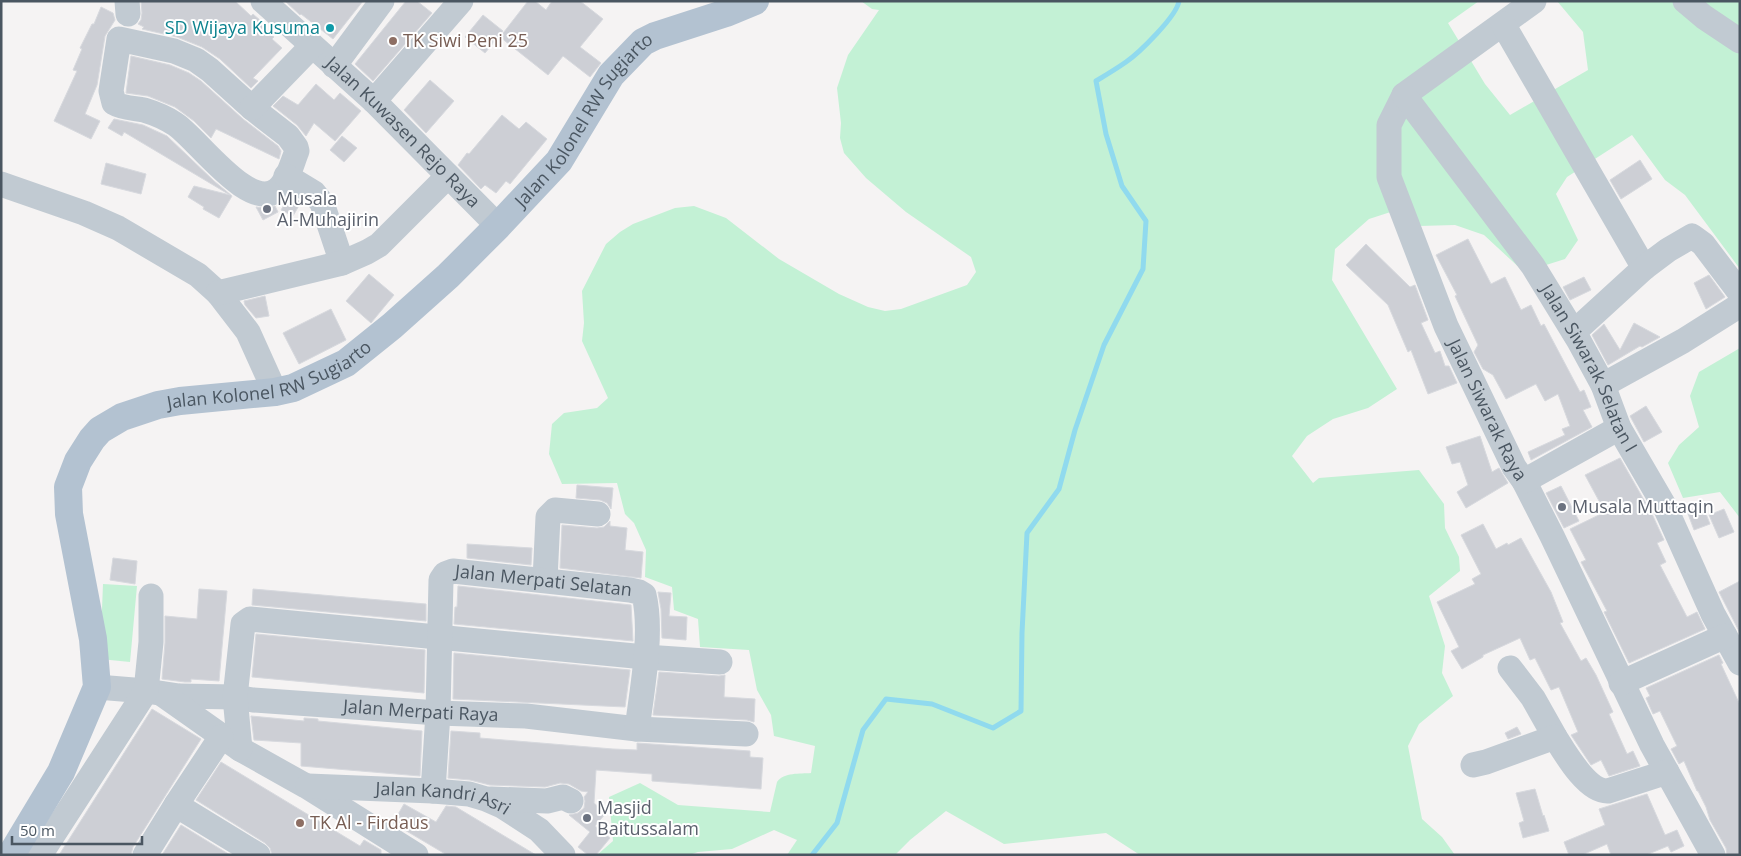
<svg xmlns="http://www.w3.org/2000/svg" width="1741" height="856" viewBox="0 0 1741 856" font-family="'Open Sans',sans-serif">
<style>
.green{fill:#c3f1d5}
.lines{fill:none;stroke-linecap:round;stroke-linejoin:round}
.stream{stroke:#90daee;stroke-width:5}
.building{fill:#cdcfd5;stroke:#d7d9de}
.minor{stroke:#c1cad2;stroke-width:25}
.major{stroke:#b3c2d1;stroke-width:28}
.culture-dot{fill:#0f9aa8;stroke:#fff;stroke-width:2}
.education-dot{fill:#8d6e63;stroke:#fff;stroke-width:2}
.worship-dot{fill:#6b7280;stroke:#fff;stroke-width:2}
.labels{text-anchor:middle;stroke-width:4;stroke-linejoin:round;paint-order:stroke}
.culture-label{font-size:18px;fill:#0d838f;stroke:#fff;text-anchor:end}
.education-label{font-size:18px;fill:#785e54;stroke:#fff;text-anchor:start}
.street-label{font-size:18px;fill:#4a5661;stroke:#fff}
.worship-label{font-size:18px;fill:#5b616d;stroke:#fff;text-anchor:start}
</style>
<rect width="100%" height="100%" fill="#f5f3f3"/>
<!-- green -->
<path class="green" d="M861,1H1479L1448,23L1485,84L1510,115L1588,70L1583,32L1557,1H1740V269L1685,195L1665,180L1632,135L1567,177L1556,194L1578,240L1565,259L1524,272L1484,235L1455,225L1419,226L1406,207L1369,219L1335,249L1332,280L1397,389L1368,408L1333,419L1307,436L1292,456L1313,483L1319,478L1419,470L1444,504L1445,528L1459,557L1460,571L1429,596L1445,646L1442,673L1453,696L1419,724L1408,746L1422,819L1442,837L1455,855H1140L1106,833L1004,844L946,811L910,840L895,855H787L797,840L774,830L732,849L698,852L689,855H597L613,841L609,797L640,783L678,805L770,812L777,782C784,772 800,774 811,773L815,746L774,736L771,715L757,690L749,650L700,647L698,619L674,610L672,587L645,577L646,550L634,523L625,514L617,483L562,484L549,454L552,424L564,413L597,408L608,398L582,341L584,323L582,291L606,244L620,232L633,224L675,208L694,206L726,218L779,259L839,294L868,307L885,311L901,309L967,285L976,272L971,257L906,212L866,178L844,153L840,138L841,123L837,88L848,55L879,10L872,9Z
M1740,348V518L1720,492L1683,498L1668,463L1679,445L1699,427L1690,396L1699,372Z
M103,584L137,586L130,662L100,659Z"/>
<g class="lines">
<!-- stream -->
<path class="stream" d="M812,855L837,823L863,730L886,699L932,704L993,728L1021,711L1022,633L1027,533L1059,489L1075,430L1104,345L1143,269L1146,221L1122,186L1106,134L1096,81C1106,75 1116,69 1126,62C1139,53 1177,16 1179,1"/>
</g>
<!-- building -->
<path class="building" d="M141,1H235L251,16L253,14L261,21V25L274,37L272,39L282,48L253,78L258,81L251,88L220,59L202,47L177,37L142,29L144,27L138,24L141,20L142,13Z
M285,1H363L333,39L301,14L300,15Z
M406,1H417L432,13L373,81L355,64Z
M528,1H535L546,10L552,1H580L603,19L580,47L601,63L590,77L563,56L548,75L500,37Z
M101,7L113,13L115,20L105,36L97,85L85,114L100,121L91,139L54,121L77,71L73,70L82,49L80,48L92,24H94Z
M483,15L503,31L485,53L465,37Z
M131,56L170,65L189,73L201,81L243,119L278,146L281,151L279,159L216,129L211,138L194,121L175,107L148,96L126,93Z
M430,80L454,101L426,133L404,110Z
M316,84L334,100L340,93L361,111L335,141L314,123L306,136L297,125L273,106L283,96L298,105Z
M502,115L519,129L526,122L547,139L510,184L506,181L496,193L485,185L481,189L458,165L467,153L469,154Z
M114,119L143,125L167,136L214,181L232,196L219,218L203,209L204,207L188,197L194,186L230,195L124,132L122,136L108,128Z
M342,136L357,148L344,162L330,150Z
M1640,160L1652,179L1621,199L1610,180Z
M106,163L146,174L141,194L101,184Z
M291,196L301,202L293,216L281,210L287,200Z
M275,206L278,212L263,220L256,207L264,208Z
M1468,239L1491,284L1505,277L1521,310L1531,305L1541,326L1544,324L1580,392L1584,390L1591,407L1583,410L1592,427L1531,460L1528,452L1565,435L1562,429L1570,426L1558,394L1545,401L1536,384L1506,399L1493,375L1483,369L1474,352L1478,345L1455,296L1457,295L1436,255Z
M1366,244L1410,287L1415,285L1428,320L1421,323L1435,353L1440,351L1445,366H1449L1457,383L1428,394L1411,350L1408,352L1388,305L1346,265Z
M369,274L394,295L371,323L346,301Z
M1709,275L1725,297L1706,309L1694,283Z
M1584,277L1591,290L1570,300L1563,287Z
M265,296L269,316L256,318L245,305L244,301Z
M331,309L346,340L299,364L283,333Z
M1634,323L1660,337L1642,347L1640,346L1608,365L1592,335L1604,324L1620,350Z
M1646,406L1662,432L1644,442L1630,416Z
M1480,436L1492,472L1499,468L1508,483L1466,508L1457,492L1468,485L1460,462L1452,464L1446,447Z
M1620,458L1652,514L1664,540L1657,543L1666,562L1660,565L1687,617L1697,612L1705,629L1629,663L1604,612L1607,611L1581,562L1586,560L1570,529L1605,512L1585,475Z
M577,485L613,488L611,509L607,503L600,500L576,498Z
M1561,486L1579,521L1564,528L1546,493Z
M1703,506L1710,524L1694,530L1687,511Z
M1724,509L1734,532L1719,538L1709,515Z
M610,521V526L627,528L625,550L643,552L641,578L560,568L562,525L597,528L604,527Z
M1483,524L1496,549L1507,543L1508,545L1521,538L1551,592L1563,622L1560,623L1581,661L1586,658L1596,675L1613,712L1609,714L1627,754L1633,751L1640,766L1609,776L1601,760L1591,765L1571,735L1578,732L1559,687L1551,690L1535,658L1530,660L1520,638L1483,655V657L1462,669L1451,651L1459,647L1437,602L1475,584L1472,579L1481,574L1461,535Z
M467,544L532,548L531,565L467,558Z
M113,558L137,561L135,584L110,580Z
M1740,581V633L1719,592Z
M458,586L631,605L633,641L454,624L455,607H457Z
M199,589L227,591L219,681L191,679V682H185L162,679L165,643V616L197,619Z
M253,589L426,604V621L252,605Z
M658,592L671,593L669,616L687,617L686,640L662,638L661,609Z
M256,634L425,650L424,693L252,677Z
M454,653L630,670L625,707L453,699Z
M1719,655L1723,663L1721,664L1740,705V855H1727L1726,848L1710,820L1706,807L1698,791H1697L1684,761L1679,764L1671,749L1677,746L1660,711L1653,714L1646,698L1650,696L1646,688Z
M659,672L719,676L725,675L724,697L755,699L754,722L747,720L653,715Z
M152,709L201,739L133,847L131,855H59Z
M251,716L304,721V718L318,719V721L422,731L420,776L301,766V743L254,740Z
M1517,727L1521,734L1508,739L1505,733Z
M451,731L480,733V738L613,749L637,750V743L750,751V757L763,758L761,789L652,781V774L596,770L594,803L606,813L595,826L610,838L596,855H588L578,847L590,832L569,815L578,813L584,808L585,801L584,797L588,792L581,791L569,784L560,783L545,787L490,785L470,780L448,778Z
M221,762L360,846L364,840L381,850V855H272L270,848L265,843L196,800Z
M1535,789L1543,816L1544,815L1549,831L1523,838L1519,823L1524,821L1516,793Z
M1647,794L1665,835L1677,830L1684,846L1671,852L1668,846L1646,855H1611L1607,844L1582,855H1569L1564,842L1605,825L1599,809Z
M404,804L436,822L446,806L456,807L536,855H447L393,823Z
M181,825L230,855H162Z"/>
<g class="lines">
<!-- minor -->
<g class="minor">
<path d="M127,1L128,14"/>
<path id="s1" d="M263,1L374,101L498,226"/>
<path id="s2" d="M1534,1L1404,95L1389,125V177L1446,326L1514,467L1524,481L1552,536L1652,745L1713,855"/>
<path d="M1685,1L1704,17L1740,41"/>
<path d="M1503,24L1644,268"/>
<path d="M119,39L174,51L196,60L210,70L252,108L288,136L296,147L297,151C292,163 288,181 278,189C250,214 197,138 175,124C166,118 154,113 144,110C134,108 122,108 114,103L111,91Z"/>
<path d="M334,66L382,1"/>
<path id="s3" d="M1404,95L1533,266L1579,341L1603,385L1619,428L1665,507L1713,614L1740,663"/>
<path d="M374,101L461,1"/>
<path d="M252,108L312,46"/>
<path d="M286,176L314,193L322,203L342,263"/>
<path d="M1,184L84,213L118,228L198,275L218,293L248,332L275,392"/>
<path d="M218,293L342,263L367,252L379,245L448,176"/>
<path d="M1574,332L1644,268L1668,250L1692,236L1703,244L1740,293"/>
<path d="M1603,385L1683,341L1740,305"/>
<path d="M1524,481L1619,428"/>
<path d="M545,580L548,517L555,510L598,514"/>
<path d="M1510,668L1533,698L1555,737"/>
<path d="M1621,683L1725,636"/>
<path id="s4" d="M97,687L146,691L179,696L235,697L253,700L438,713L526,716L637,729L746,734"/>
<path d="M162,694L240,749L306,786L416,855"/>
<path d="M240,749L235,697L243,624L250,619L645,657L720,662"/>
<path d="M1473,765L1486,762L1555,737C1565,753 1587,792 1608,791L1667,772"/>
<path id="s5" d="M308,786L433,791L469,794L486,799L502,806L539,830L563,855"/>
<path id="s6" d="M433,791L438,713L441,580L445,574L453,571L630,590L639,592L644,595C653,632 642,690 637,729"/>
<path d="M491,799L547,801L563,797L571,801"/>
<path d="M176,805L258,855"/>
<path d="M40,855L146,691L151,642V596"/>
<path d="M145,855L176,805L221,737"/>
</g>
<!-- major -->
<path class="major" id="s7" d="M11,855L61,772L97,687L93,639L69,514L68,487L78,461L92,439L100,430L122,417L158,405L180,401L275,392L293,388L346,363L392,326L448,276L498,226L559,161L611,75L643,42L655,36L726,13L755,1"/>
</g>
<!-- markers -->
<circle class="culture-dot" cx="330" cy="28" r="5"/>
<g class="education-dot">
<circle cx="393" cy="41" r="5"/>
<circle cx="300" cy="823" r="5"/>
</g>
<g class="worship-dot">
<circle cx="267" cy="209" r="5"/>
<circle cx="1562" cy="507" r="5"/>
<circle cx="587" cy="818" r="5"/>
</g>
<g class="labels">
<!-- culture labels -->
<g class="culture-label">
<text x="320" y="34">SD Wijaya Kusuma</text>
</g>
<!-- education labels -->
<g class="education-label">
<text x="403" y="47">TK Siwi Peni 25</text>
<text x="310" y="829">TK Al - Firdaus</text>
</g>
<!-- street labels -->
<g class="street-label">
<text dy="6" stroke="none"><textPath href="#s7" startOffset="1058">Jalan Kolonel RW Sugiarto</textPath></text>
<text dy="6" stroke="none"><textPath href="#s1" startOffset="192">Jalan Kuwasen Rejo Raya</textPath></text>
<text dy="6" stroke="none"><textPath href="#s3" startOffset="331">Jalan Siwarak Selatan I</textPath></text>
<text dy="6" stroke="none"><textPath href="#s7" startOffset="638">Jalan Kolonel RW Sugiarto</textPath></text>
<text dy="6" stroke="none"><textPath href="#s2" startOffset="499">Jalan Siwarak Raya</textPath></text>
<text dy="6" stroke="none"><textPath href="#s6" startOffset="318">Jalan Merpati Selatan</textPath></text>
<text dy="6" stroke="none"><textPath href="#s4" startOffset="325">Jalan Merpati Raya</textPath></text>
<text dy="6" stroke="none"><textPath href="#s5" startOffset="136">Jalan Kandri Asri</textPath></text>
</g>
<!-- worship labels -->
<g class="worship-label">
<text x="277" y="205">Musala<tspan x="277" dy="21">Al-Muhajirin</tspan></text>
<text x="1572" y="513">Musala Muttaqin</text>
<text x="597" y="814">Masjid<tspan x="597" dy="21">Baitussalam</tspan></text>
</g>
</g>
<!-- border -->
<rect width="1741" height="856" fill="none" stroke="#4a5661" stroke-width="5"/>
<!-- scale -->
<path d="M12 836v8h130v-8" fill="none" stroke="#4a5661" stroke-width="2.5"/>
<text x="20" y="836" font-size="15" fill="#4a5661" stroke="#ffffff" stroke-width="4" paint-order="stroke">50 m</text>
</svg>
